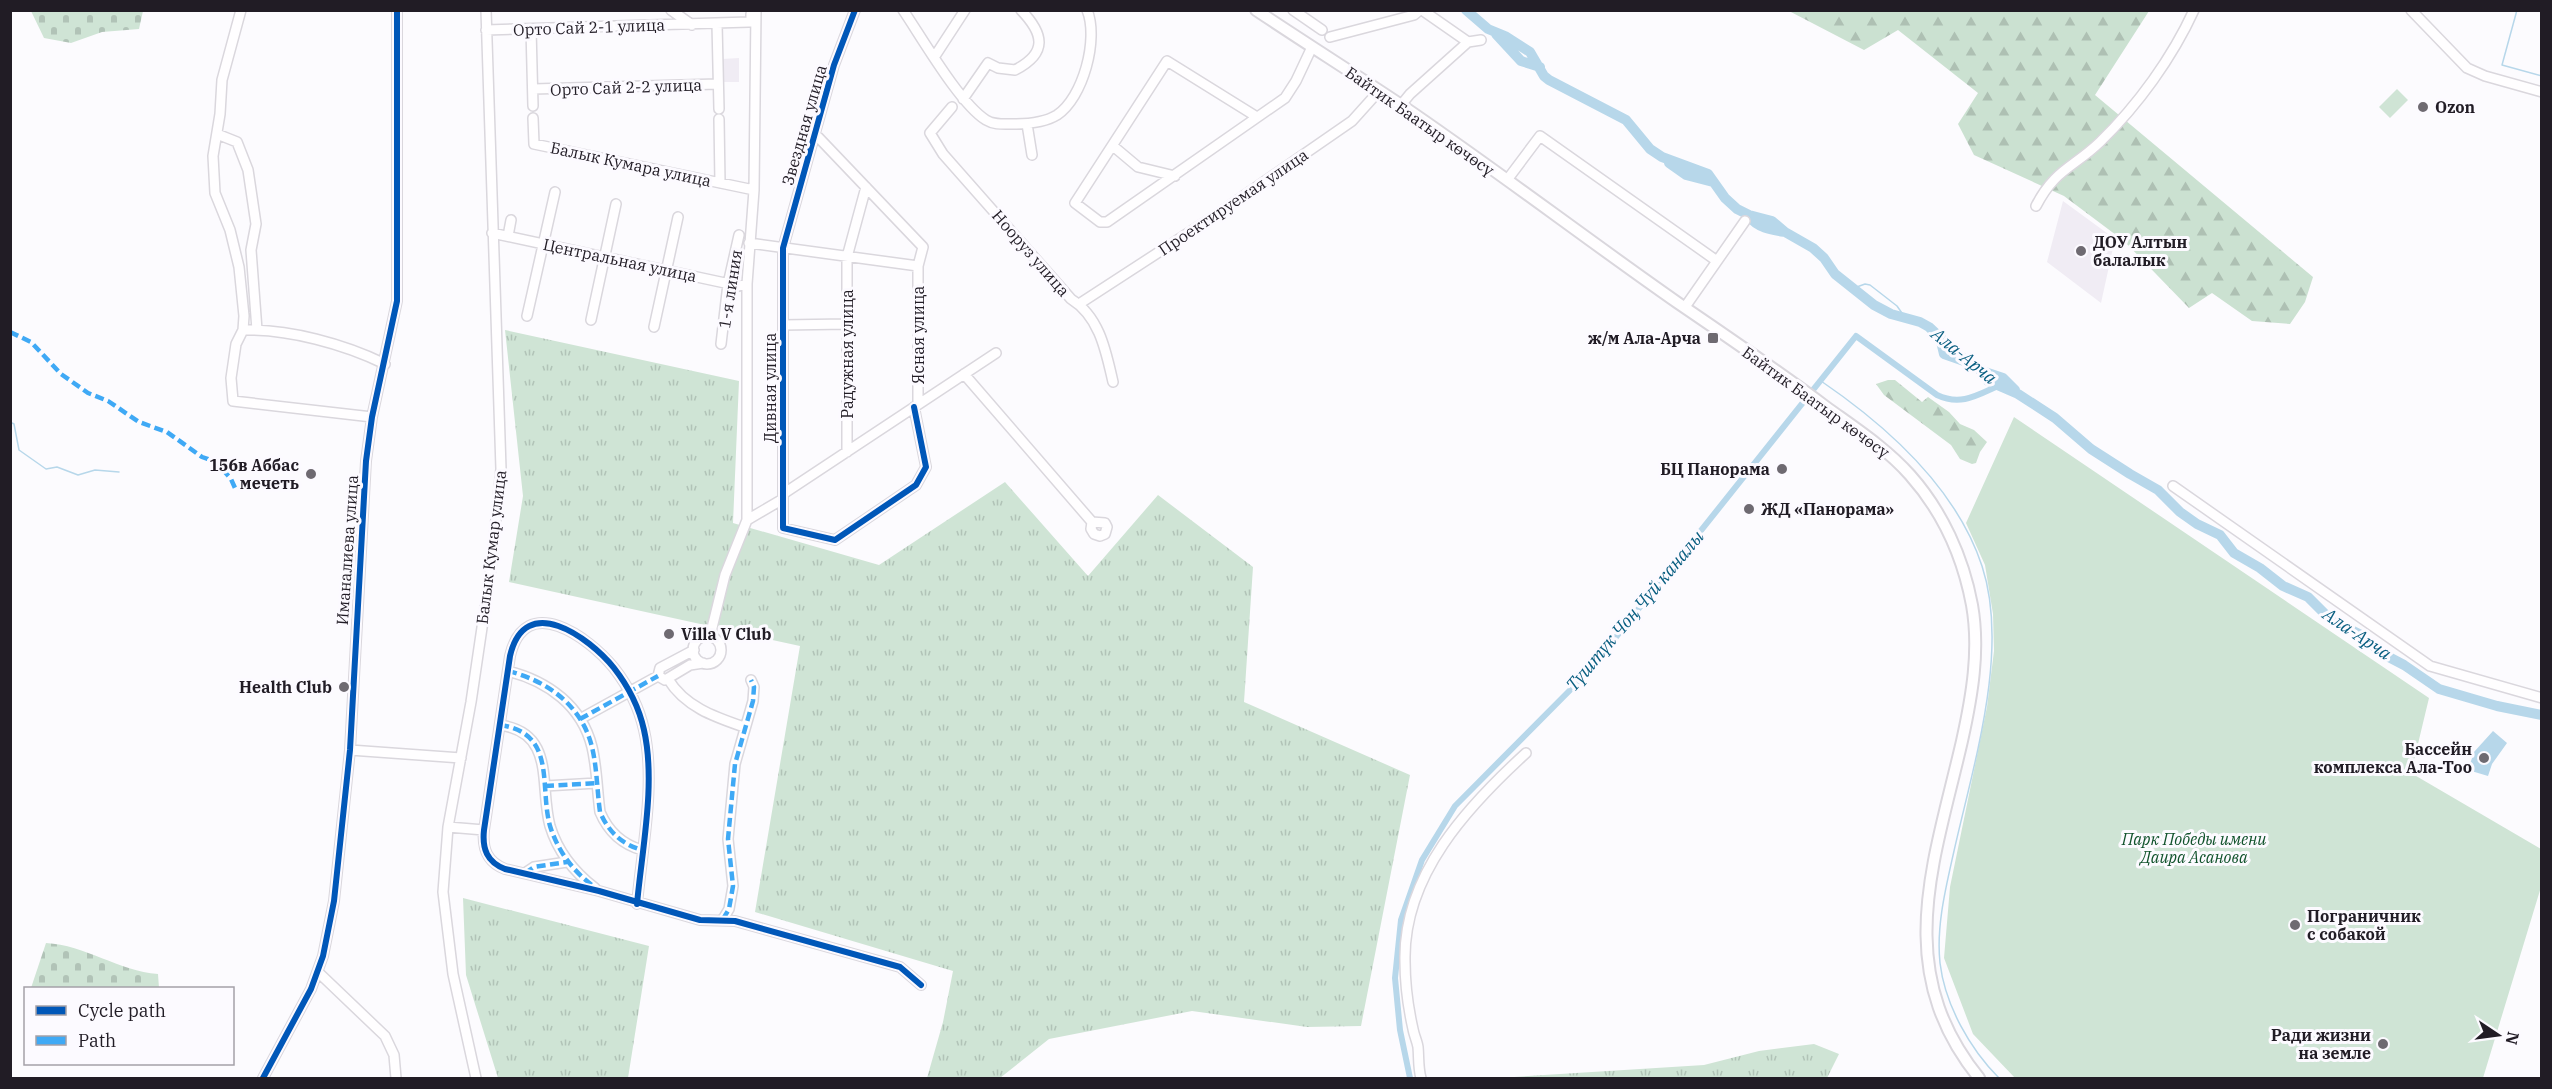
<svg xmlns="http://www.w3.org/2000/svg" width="2552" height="1089" viewBox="0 0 2552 1089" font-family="'IBM Plex Serif',serif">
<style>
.built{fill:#f0ecf4}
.grass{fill:url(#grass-tufts)}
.forest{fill:url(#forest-firs)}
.cemetery{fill:url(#cemetery-stones)}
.park{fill:#cfe4d5}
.water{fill:#b7d7ea}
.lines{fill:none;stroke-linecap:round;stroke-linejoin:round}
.stream{stroke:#b7d7ea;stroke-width:1.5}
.canal{stroke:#b7d7ea;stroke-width:6}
.river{stroke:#b7d7ea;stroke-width:10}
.minor-casing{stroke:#dad7dd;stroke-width:12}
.major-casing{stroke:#dad7dd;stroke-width:14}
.minor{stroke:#fffeff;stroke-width:9}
.major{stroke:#fffeff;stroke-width:10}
.quiet{stroke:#3fa9f5;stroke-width:4.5;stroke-dasharray:9 4.5;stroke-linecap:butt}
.cycleway-casing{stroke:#fcfaff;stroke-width:10}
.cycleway{stroke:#0057b8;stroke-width:6}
.poi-dot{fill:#6e6a71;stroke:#fcfaff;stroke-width:2}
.labels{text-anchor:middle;stroke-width:6;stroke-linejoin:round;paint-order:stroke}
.street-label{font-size:16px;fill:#211c25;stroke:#fcfaff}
.poi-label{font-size:16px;font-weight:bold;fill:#211c25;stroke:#fcfaff;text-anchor:end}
.park-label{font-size:16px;font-style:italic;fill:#10522b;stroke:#fcfaff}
.water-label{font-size:18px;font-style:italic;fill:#095e80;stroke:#fcfaff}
</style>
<defs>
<pattern id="grass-tufts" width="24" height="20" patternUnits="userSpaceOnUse" patternTransform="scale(1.5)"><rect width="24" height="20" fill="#cfe4d5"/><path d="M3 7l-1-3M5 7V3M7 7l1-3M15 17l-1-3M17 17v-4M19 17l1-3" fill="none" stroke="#b1c3b7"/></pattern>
<pattern id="forest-firs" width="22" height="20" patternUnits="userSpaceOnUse" patternTransform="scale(1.5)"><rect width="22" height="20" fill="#cbe1d1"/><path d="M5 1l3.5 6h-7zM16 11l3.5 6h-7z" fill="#aec0b3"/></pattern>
<pattern id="cemetery-stones" width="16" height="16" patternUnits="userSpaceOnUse" patternTransform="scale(1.5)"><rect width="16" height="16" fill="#cfe4d5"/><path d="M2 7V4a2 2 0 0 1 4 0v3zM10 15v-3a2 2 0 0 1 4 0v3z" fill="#b1c3b7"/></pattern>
</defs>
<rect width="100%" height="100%" fill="#fcfbfe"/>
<!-- built -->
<path class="built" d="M739,58V82H722V59Z
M2063,201L2115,239L2101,303L2047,262Z"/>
<!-- grass -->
<path class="grass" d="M505,330L739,381L733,523L879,565L1005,482L1088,576L1158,495L1253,567L1244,702L1410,775L1361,1026L1307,1027L1192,1011L1049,1039L1000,1078H927L943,1022L953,971L755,912L800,646L509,582L523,496Z
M463,898L649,946L628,1078H498L466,975Z
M1814,1044L1839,1054L1827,1078L1514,1077L1704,1065L1759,1051Z"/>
<!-- forest -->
<path class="forest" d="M1789,11H2149L2095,95L2313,277L2305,302L2290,324L2252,321L2212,293L2189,308L2124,241L2064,196L1974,155L1958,124L1978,93L1898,30L1864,50Z
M1888,380H1895L1922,402L1928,397L1949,412L1960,424L1974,430L1987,442L1980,452L1976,463L1972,464L1960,459L1951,445L1884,395L1876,384Z"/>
<!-- cemetery -->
<path class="cemetery" d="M31,11H143L139,29L102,32L71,43L44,38Z
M46,943C85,945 119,971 158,974L159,988H31Z"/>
<!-- park -->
<path class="park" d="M2397,89L2408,100L2390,118L2379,107Z
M2014,417L2429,698L2411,773L2541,849V887L2483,1078H2015L1973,1034L1944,958L1950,887L1987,707L1994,651L1993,614L1985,565L1966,523Z"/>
<!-- water -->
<path class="water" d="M2493,731L2507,743L2492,764L2488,776L2468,770L2474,752Z"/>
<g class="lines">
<!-- stream -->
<path class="stream" d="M2517,10L2502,65L2542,76
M1506,45L1526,49
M1854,288L1865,284L1870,285L1897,306L1904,316
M1821,381C1887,426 1956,487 1982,566C2010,651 1973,766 1954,851C1946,887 1936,926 1940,963C1945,1005 1970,1049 1999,1078
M10,422L14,424L19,450L46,469L57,467L78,475L95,470L119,472"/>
<!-- canal -->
<path class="canal" d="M1410,1078L1400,1030L1395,978L1401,920L1422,860L1455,806L1589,671L1856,336L1937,395C1960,406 1976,396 1998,386"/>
<!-- river -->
<path class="river" d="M1466,10L1488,29L1505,36L1530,52L1544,76L1549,80L1626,120L1650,149L1662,157L1708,174L1725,198L1737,209L1749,215L1772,221L1785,232L1813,248L1824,258L1835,274L1874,305L1891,314L1920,322L1929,327L1960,356L1982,371L1988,381L2018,394L2055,418L2091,449L2130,474L2158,490L2180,512L2197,524L2220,535L2234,553L2260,568L2283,586L2308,597L2331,620L2361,635L2383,654L2404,665L2439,689L2497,706L2542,715
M1496,34L1521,61L1540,67
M1669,163L1686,175L1713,182
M1749,216C1757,228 1772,230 1785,232
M1940,337L1944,354L1964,361
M1982,371L2003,378L2015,390"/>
<defs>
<path id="minor" d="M241,10L222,80L220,114L213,156L215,193L230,230L239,267L244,316L243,330L236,344L231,378L233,401L372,417
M671,10L692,25
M855,10L834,65L783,248V528L835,540L916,485L926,467L914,407
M903,10C922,38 960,104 986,120C994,125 1003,124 1013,124C1027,124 1044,123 1057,115C1083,98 1099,39 1087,10
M1293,10L1322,30
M1422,10L1468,42
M2411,10L2467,68L2485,76L2542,92
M717,24L719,109
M531,29L533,106
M486,30L749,22H751V14
M1330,37L1414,15L1420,10
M935,56L965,10
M533,89L718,84
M963,99L988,63L998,68L1015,70C1048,53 1044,34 1021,10
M1401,105L1410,94L1468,42L1481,40
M952,107L930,133L943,154L1071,299C1100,317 1106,352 1113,382
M1257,117L1167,61L1075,203L1100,222H1107L1285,98L1296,81L1312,47
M533,118L534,144L754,190
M719,119L720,183
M1027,124L1032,155
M217,134L237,142L248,170L256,224L251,250L257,330
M814,136L818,137L923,247L918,266V404
M1113,146L1138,167L1175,176
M1507,180L1540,136L1717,261
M2036,206C2055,169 2073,168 2100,142C2138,105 2172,58 2194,10
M492,233L739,286L747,284
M508,236L511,220
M749,243L918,266
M1079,304L1219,213L1352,121L1379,91
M1685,307L1745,221
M527,316L555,192
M591,320L616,204
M783,325L847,324
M654,327L678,217
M243,330C289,329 344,344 385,364
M721,344L728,284L739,235
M964,374L1092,522L1091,529L1094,534L1100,536L1105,534L1107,527L1105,523L1092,522
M847,452V257L866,187
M2173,486L2430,666L2542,698
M783,494L996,353
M747,520L783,499
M710,636L725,575L747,520V284L754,190L756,10
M693 650a14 14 0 1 1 28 0a14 14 0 1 1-28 0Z
M694,650L660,668L658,676L665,680L690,665L703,663
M508,671C548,681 582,706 592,747C597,768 597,790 600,812C608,831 621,844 642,850
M668,679C685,707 715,717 744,727
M580,719L658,676
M500,725C556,733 539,785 550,826C558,852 574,872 595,888
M350,750L461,758
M545,786L597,783
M448,827L484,830
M525,873L534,867L567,862
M637,904C642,849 656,783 644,730C639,707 628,686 614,668C589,637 525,591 510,656L484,830C482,849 487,862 505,869L599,891L700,920L735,921L900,967L921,985
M723,919L729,909L733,886L728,839L735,764L753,701L754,687L751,680
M318,972L385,1036L394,1055L396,1078
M263,1078L311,989L323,956L334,901L350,750L366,461L372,417L397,301V10
M476,1078L453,974L443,892L448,827L471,702L492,560L501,469L486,10
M1421,1078C1418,1068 1419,1057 1418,1047C1417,1041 1414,1035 1413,1029C1408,1007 1405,983 1405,961C1403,875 1468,806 1526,753"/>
<path id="major" d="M1256,10C1304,42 1353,73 1401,105C1495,169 1585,238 1678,303C1728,337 1778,371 1826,407C1855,428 1886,448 1910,475C1942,511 1963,557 1972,605C1980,650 1972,696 1962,741C1934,863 1891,969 1979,1078"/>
</defs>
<!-- minor casing -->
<use href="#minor" class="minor-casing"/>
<!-- major casing -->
<use href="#major" class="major-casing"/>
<!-- minor -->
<use href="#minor" class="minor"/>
<!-- major -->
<use href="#major" class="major"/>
<!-- quiet -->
<path class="quiet" d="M10,332L31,342L61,374L88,393L108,401L139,422L167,432L202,457L216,462L231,479L235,488
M508,671C548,681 582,706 592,747C597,768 597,790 600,812C608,831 621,844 642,850
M580,719L658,676
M500,725C557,733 539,786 550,826C558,851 572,870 593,886
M545,786L597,783
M525,873L534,867L567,862
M723,919L729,909L733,886L728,839L735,764L753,701L754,687L751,680"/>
<defs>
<path id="cycleway" d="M855,10L834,65L783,248V528L835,540L916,485L926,467L914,407
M637,904C642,849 656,783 644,730C639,707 628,686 614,668C589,637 525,591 510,656L484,830C482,849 487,862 505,869L599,891L700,920L735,921L900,967L921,985
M263,1078L311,989L323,956L334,901L350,750L366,461L372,417L397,301V10"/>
</defs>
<!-- cycleway casing -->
<use href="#cycleway" class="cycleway-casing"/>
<!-- cycleway -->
<use href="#cycleway" class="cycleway"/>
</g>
<!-- markers -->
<g class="poi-dot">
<circle cx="2423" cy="107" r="6"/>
<circle cx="2081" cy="251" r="6"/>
<rect x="1707" y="332" width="12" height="12" rx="3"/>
<circle cx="1782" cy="469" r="6"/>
<circle cx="311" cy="474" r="6"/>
<circle cx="1749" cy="509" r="6"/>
<circle cx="669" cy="634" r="6"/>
<circle cx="344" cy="687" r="6"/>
<circle cx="2484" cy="758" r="6"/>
<circle cx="2295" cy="925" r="6"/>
<circle cx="2383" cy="1044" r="6"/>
</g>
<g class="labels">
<!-- street labels -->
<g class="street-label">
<text transform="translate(589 27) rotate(-2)" y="6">Орто Сай 2-1 улица</text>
<text transform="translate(626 87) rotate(-2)" y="6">Орто Сай 2-2 улица</text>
<text transform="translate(1420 121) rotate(35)" y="6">Байтик Баатыр көчөсү</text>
<text transform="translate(804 125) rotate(-74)" y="6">Звездная улица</text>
<text transform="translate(631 164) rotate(12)" y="6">Балык Кумара улица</text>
<text transform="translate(1233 202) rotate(-34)" y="6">Проектируемая улица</text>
<text transform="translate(1031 253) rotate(49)" y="6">Нооруз улица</text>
<text transform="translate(620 260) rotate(12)" y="6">Центральная улица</text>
<text transform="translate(730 289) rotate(-81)" y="6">1-я линия</text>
<text transform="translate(918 335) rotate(-90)" y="6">Ясная улица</text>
<text transform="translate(847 354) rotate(-90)" y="6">Радужная улица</text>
<text transform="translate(770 388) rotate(-90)" y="6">Дивная улица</text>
<text transform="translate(1816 402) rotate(36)" y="6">Байтик Баатыр көчөсү</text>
<text transform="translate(491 547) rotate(-83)" y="6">Балык Кумар улица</text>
<text transform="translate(347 550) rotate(-86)" y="6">Иманалиева улица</text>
</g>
<!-- poi labels -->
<g class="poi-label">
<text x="2435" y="113" text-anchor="start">Ozon</text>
<text x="2093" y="248" text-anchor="start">ДОУ Алтын<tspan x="2093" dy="18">балалык</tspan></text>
<text x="1701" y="344">ж/м Ала-Арча</text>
<text x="299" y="471">156в Аббас<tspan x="299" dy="18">мечеть</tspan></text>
<text x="1770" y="475">БЦ Панорама</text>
<text x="1761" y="515" text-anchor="start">ЖД «Панорама»</text>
<text x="681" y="640" text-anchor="start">Villa V Club</text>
<text x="332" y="693">Health Club</text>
<text x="2472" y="755">Бассейн<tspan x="2472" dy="18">комплекса Ала-Тоо</tspan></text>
<text x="2307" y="922" text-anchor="start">Пограничник<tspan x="2307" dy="18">с собакой</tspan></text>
<text x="2371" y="1041">Ради жизни<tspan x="2371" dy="18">на земле</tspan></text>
</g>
<!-- park labels -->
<g class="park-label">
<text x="2194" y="845">Парк Победы имени<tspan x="2194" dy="18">Даира Асанова</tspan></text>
</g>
<!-- water labels -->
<g class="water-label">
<text transform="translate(1964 356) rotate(39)" y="6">Ала-Арча</text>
<text transform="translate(1635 611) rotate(-50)" y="6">Түштүк Чоң Чүй каналы</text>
<text transform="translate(2357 634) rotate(34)" y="6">Ала-Арча</text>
</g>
</g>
<!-- border -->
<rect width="2552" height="1089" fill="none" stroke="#211c25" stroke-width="24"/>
<!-- legend -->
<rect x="24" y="987" width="210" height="78" fill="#fcfaff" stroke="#a4a1a8" stroke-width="1.5"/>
<rect x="36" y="1006" width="30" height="9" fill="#0057b8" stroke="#a4a1a8" stroke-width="1.5"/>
<text x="78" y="1017" font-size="18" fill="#211c25">Cycle path</text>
<rect x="36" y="1036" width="30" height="9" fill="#3fa9f5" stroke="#a4a1a8" stroke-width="1.5"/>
<text x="78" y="1047" font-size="18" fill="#211c25">Path</text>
<!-- north arrow -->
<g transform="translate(2498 1035) rotate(103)" stroke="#fcfaff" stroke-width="4.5" paint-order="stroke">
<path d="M0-4.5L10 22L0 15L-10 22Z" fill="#211c25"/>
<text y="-9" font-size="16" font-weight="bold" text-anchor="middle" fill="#211c25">N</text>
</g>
</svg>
